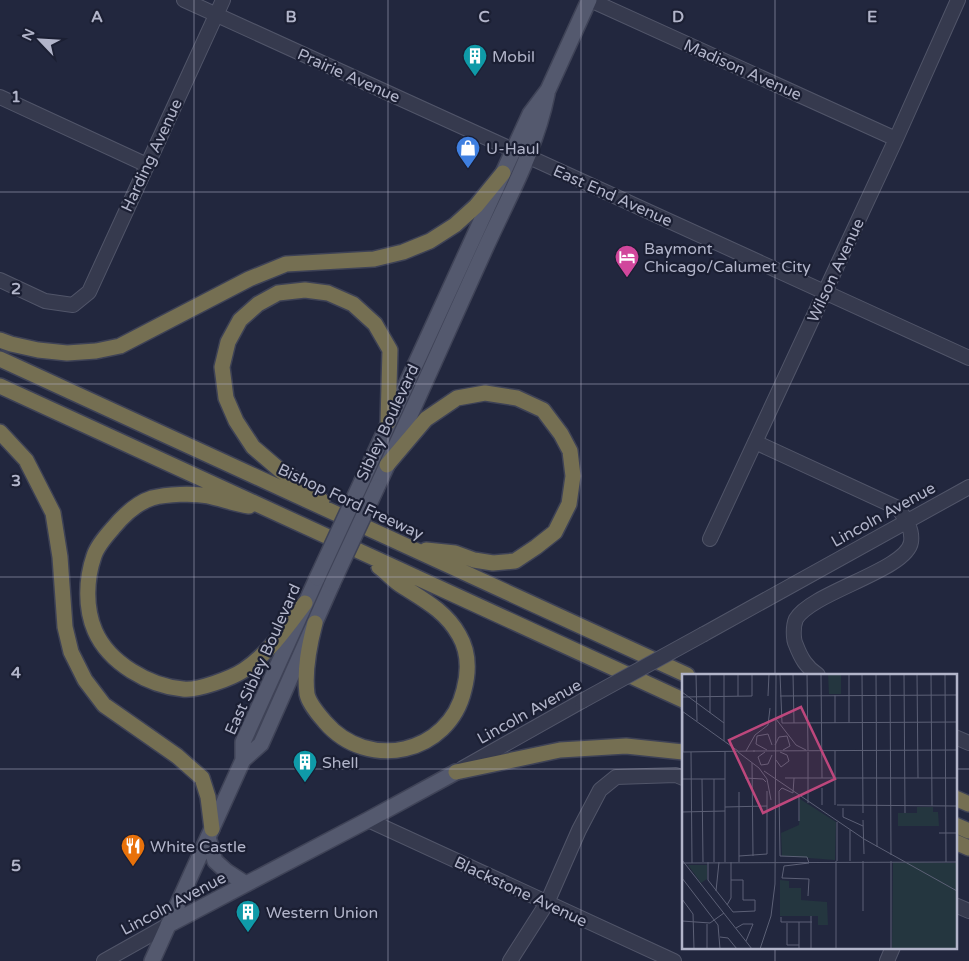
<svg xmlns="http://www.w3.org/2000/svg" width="969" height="961" viewBox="0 0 969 961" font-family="'Varela Round',sans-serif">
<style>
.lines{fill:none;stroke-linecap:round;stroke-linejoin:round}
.minor-casing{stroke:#515569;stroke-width:16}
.major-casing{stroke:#3f4357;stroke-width:18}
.highway-casing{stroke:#3e4256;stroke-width:18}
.minor{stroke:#363a4e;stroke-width:14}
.major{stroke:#54596e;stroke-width:15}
.highway{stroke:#756f52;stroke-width:15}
.minor-bridge-casing{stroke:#515569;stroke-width:16;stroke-linecap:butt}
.major-bridge-casing{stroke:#3f4357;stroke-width:18;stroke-linecap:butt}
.minor-bridge{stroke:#363a4e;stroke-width:14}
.major-bridge{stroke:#54596e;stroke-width:15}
.grid{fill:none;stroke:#b2b5ca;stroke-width:1;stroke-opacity:0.55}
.labels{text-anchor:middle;stroke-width:4.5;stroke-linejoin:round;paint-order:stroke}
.poi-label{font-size:16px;fill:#b2b5ca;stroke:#1b1f33;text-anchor:start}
.street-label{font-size:16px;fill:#b2b5ca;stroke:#1b1f33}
.inset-road{fill:none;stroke:#5c6076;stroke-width:1}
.view{fill:#bd477c;fill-opacity:0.15;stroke:#bd477c;stroke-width:2.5}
.inset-edge{fill:none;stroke:#b2b5ca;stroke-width:2.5}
.grid-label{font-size:16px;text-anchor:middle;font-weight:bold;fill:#b2b5ca;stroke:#1b1f33;stroke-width:4.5;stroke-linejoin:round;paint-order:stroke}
</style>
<rect width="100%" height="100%" fill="#22273e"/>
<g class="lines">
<defs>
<path id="minor" d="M184,0L513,150
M590,0L896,139
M0,97L147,165
M529,157L969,358
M0,280L45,301L73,305L89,292L223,0
M755,442L898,508C905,518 913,529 911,542C907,570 812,592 796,619C793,626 793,639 796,645C801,658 806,667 818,675
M710,539L896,139L958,0
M704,634L969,487
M955,737L969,743
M463,768L582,701
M368,820L674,961
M955,905L969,911
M104,961L168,925
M510,961L547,903L579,830L600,790L616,777L676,775L683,778
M887,961L893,947"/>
<path id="major" d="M362,481L530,114L548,90L589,0
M377,487C414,408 449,328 485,249C508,198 536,149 547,94
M243,760L261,744L332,584
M208,837L215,861L226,871L246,884
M168,925L368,820L456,772
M152,961L243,760V742L317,578"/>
<path id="highway" d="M0,340L11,344L38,350L67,353L96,351L120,346L249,279L286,264L374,259L403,252L430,241L455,225L476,206L503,173
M0,359L687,675
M0,386L683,700
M0,432L26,460L53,513L60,557L65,627L71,652L85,680L104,705L177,756L202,778L208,797L212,829
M387,465L426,419L457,398L485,393L517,398L543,410L561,434L570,451L573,476L569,504L555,532L536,547L515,561L493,563L474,560L455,553L426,550
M322,501L302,484L281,471L253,447L236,421L226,398L222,367L228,342L240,320L258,304L278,293L305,290L328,293L353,304L375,324L390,350L388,422
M249,506C235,504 222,499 208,496C193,493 167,494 152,498C136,503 123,516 113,528C106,536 97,546 94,556C86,579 85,608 95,631C109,663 149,686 183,689C197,691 232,678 244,670C269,653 287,627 305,603
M315,623C309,646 304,670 307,694C309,704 319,715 325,722C368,772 449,754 464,690C469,671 469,652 459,635C445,610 422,599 399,584C392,579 386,572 379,567
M456,772L560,750L626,746L683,752
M955,798L969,804
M955,825L969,831
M955,842L969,848"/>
</defs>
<!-- minor casing -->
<use href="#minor" class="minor-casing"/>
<!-- major casing -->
<use href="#major" class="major-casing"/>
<!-- highway casing -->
<use href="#highway" class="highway-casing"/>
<!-- minor -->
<use href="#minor" class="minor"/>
<!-- major -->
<use href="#major" class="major"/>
<!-- highway -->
<use href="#highway" class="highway"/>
<defs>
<path id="minor-bridge" d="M582,701L704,634"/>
<path id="major-bridge" d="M317,578L362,481
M332,584L377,487"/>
</defs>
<!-- minor-bridge casing -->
<use href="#minor-bridge" class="minor-bridge-casing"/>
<!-- major-bridge casing -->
<use href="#major-bridge" class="major-bridge-casing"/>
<!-- minor-bridge -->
<use href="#minor-bridge" class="minor-bridge"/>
<!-- major-bridge -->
<use href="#major-bridge" class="major-bridge"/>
</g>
<!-- grid -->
<path class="grid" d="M194,0V961M388,0V961M581,0V961M775,0V675M0,192H969M0,384H969M0,577H969M0,769H683M955,769H969M775,947V961"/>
<!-- icons -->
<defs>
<symbol id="building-pin" viewBox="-11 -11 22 30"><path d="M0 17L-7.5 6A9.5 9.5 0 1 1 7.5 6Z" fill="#0f9aa8" stroke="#1b1f33"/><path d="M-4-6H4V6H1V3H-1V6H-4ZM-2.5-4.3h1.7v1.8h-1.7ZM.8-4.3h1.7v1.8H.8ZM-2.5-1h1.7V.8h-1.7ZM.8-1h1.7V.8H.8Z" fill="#fff"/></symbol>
<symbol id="shop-pin" viewBox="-11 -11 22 30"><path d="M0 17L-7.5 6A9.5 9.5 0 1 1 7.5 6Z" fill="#3f7fe0" stroke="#1b1f33"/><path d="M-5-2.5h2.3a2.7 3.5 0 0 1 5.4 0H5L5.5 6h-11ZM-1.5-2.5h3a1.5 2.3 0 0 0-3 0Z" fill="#fff"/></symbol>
<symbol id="hotel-pin" viewBox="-11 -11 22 30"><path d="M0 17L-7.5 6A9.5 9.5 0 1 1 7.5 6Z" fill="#d1479c" stroke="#1b1f33"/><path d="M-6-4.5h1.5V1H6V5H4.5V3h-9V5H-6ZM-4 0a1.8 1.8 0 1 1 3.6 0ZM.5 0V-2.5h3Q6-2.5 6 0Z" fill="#fff"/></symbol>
<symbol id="restaurant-pin" viewBox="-11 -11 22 30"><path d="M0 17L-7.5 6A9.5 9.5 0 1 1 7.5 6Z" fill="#e8710a" stroke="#1b1f33"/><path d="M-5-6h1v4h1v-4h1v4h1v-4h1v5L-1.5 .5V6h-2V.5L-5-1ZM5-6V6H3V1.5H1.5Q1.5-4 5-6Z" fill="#fff"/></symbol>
</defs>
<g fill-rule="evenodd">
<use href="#building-pin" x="461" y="42" width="28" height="38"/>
<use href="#shop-pin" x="454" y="134" width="28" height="38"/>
<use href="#hotel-pin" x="613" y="243" width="28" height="38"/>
<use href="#building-pin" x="291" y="748" width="28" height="38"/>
<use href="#restaurant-pin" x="119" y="832" width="28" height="38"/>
<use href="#building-pin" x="234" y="898" width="28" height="38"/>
</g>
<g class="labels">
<!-- poi labels -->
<g class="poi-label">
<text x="492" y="62">Mobil</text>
<text x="486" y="154">U-Haul</text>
<text x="644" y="254">Baymont<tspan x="644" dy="18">Chicago/Calumet City</tspan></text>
<text x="322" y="768">Shell</text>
<text x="150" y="852">White Castle</text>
<text x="266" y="918">Western Union</text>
</g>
<!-- street labels -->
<g class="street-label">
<text transform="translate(743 69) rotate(24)" y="6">Madison Avenue</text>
<text transform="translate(349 75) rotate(24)" y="6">Prairie Avenue</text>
<text transform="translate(151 155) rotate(-65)" y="6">Harding Avenue</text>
<text transform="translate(613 195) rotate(24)" y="6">East End Avenue</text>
<text transform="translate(835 270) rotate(-65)" y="6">Wilson Avenue</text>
<text transform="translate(387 422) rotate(-65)" y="6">Sibley Boulevard</text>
<text transform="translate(351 501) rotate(25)" y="6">Bishop Ford Freeway</text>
<text transform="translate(883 514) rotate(-29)" y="6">Lincoln Avenue</text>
<text transform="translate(262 659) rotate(-66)" y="6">East Sibley Boulevard</text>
<text transform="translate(529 711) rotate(-29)" y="6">Lincoln Avenue</text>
<text transform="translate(521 891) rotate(25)" y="6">Blackstone Avenue</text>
<text transform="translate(173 903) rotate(-28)" y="6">Lincoln Avenue</text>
</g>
</g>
<!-- overview -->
<g transform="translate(682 674)">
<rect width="275" height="275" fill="#22273e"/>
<path d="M98,206L107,207V214H119V226L145,228L146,251H136V242H98Z" fill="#24363f"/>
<path d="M118,125L154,148L153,186L100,182L99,159L117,151Z" fill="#24363f"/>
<path d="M146,0H159V20H147ZM235,133H251V138H256L257,152H216V139H235ZM211,188L275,189V275H210ZM6,191H25V205L19,209Z" fill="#24363f"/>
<path class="inset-road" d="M0,0V20M14,0L15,47M28,0V39M42,0V67M56,0V22M98,0L100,49L275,48M111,0L112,49M125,0L126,76M139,0L140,104M167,0V49M180,0L181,139M194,0L195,173M208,0L209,181M222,0L223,139M235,0L236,104M249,0L250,132M263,0L264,188M0,18L42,49M153,21V49M86,22L87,0M98,22L275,21M0,23L70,22V0M0,37L56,77M1,38V78M94,45L114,71L124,76M93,71L97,63L105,62L108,72L101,76M85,76L74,70L75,62L86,60L90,71M64,77L73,61L86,51L88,34M71,77L275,76M0,78L73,77M9,78L10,189M43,78V188M56,78L77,94M83,78L76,83L79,91L86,90L90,81M126,78V129M94,86L99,93L107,87L105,81L98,78M70,89L71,182M77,94L85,105L89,126M82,97L182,165L275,217M63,104L81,105L84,108M103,104H275M112,104L111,119L100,114L97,117L98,182L125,183L127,189L102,192L100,204L127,205L126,222M153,104V77M153,104V131M0,105H43M20,105L21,188M32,105V188M140,114V131M57,118V188M155,131L275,132M43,133L85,132M161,134V143L181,152M0,138L43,137M181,146L182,180M117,147V123M168,156V187M257,159H275M57,182L85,180V117M0,186L70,275M155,187V148M209,187V275M26,188V206L51,238L73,237V226H61V206H49M0,189L275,188M0,204L36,251L38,275M34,217L37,188M0,225L11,240L12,275M45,231L49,224V188M181,237V187M99,243V248H130M0,247L28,249L42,239M105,249V271H117M25,250V275M54,254L61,250H71L64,267M38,263L46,264L55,275M78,275L89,242L93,210L94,0M117,275V248M129,275V242M154,275V187"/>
<path class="view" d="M119,33L153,105L81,139L47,66Z"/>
<rect width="275" height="275" class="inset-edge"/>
</g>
<g class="grid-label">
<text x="97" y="22">A</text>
<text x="291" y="22">B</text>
<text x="484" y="22">C</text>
<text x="678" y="22">D</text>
<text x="872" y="22">E</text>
<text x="16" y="102">1</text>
<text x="16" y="294">2</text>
<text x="16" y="486">3</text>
<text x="16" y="678">4</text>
<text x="16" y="871">5</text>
</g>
<!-- north arrow -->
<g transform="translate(40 40) rotate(295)" stroke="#1b1f33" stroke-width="4" paint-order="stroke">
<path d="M0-4L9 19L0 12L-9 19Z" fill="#b2b5ca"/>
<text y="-8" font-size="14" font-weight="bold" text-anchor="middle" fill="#b2b5ca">N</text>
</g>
</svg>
